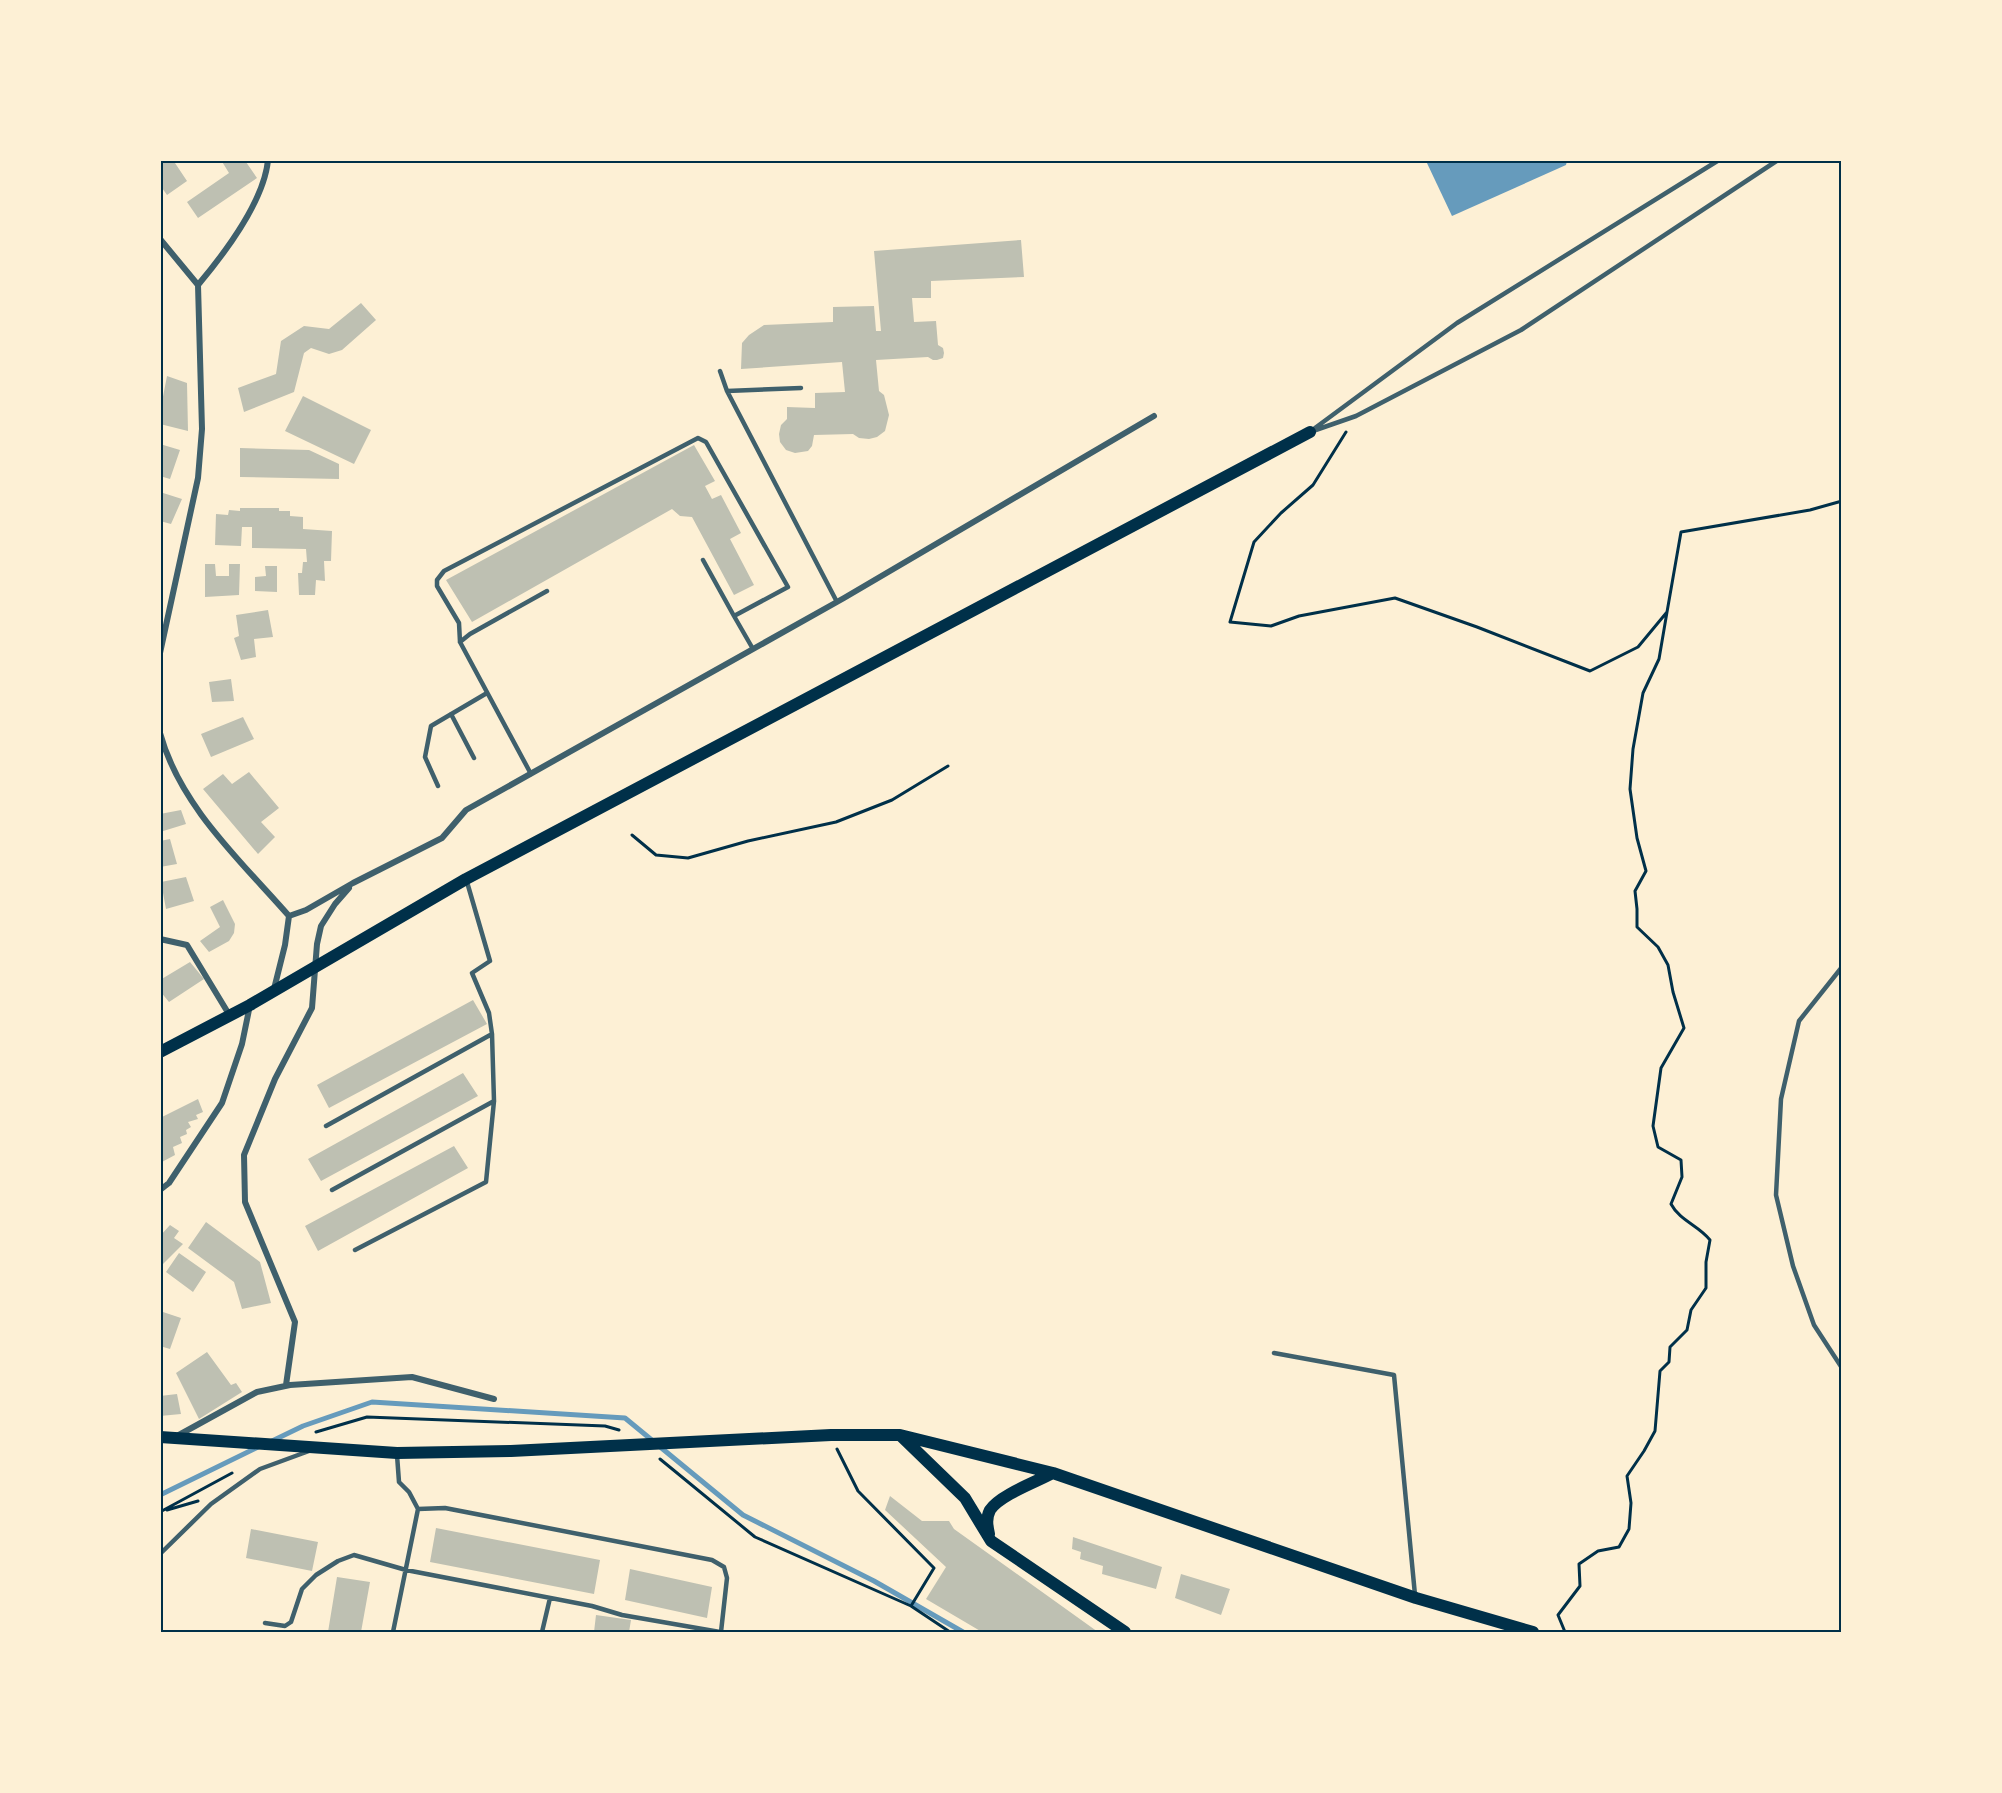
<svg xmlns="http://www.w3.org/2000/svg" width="2002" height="1793" viewBox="0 0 2002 1793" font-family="'Varela Round',sans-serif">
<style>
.water{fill:#669bbc}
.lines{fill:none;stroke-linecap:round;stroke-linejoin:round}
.stream{stroke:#669bbc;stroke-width:5}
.building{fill:#bec0b2}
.path{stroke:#003049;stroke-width:3}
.service{stroke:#3f606c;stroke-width:4.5}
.minor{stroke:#3f606c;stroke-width:6}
.secondary{stroke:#003049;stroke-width:12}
.neatline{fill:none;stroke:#003049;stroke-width:2}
</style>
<rect width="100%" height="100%" fill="#fdf0d5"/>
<!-- water -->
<path class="water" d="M1426,161H1567L1566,165L1452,216Z"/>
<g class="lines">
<!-- stream -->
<path class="stream" d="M272,1441L303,1426L372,1402L625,1418L743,1515L874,1581L963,1632
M160,1495L258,1447"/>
</g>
<!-- building -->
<path class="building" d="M160,160H173L187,181L167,195L160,185Z
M221,160H248L246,162L257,178L198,218L187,202L229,173Z
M1021,240L1024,277L931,281V298H912L914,322L936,321L938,345L943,348L944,353L943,358L937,360H933L928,357L876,360L879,391L884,395L889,415L885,431L877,437L869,439L859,438L853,434L814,435L812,446L808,451L795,453L786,450L780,442L779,434L781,425L787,419V407L815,408V393L845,392L842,362L741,369L742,343L749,335L764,325L833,322V307L874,306L876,331H881L874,251Z
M361,303L376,320L342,350L329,354L311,348L304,353L294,392L244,412L238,388L276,374L281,341L304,326L329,329Z
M167,376L187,383L188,431L160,424V412Z
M303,396L371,430L354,464L285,431Z
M160,444L180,450L170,479L160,476Z
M694,445L715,481L705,486L712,499L721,495L741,533L730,539L754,585L734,595L692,517L680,516L672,509L472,622L446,580Z
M240,448L309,450L339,464V479L240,477Z
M160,492L182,499L171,524L160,521Z
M240,508H279V511H290V516L303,517V529L332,531L331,561H324L325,581L316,580L315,595H299L298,573H302L303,562H307L306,549L252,548V527H242L241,546L215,545L216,514L228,515L229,510L240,511Z
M205,564H215L216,576H229V564H240L239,595L205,597Z
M265,566H277V592L255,591V577L266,576Z
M268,610L273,637L254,639L256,657L241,660L234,638L239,636L236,615Z
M231,679L234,701L212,702L209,682Z
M243,717L254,739L211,757L201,734Z
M249,772L279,808L261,822L275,837L258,854L203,789L223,774L232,784Z
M181,810L186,824L160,832V814Z
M170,839L177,864L160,867V841Z
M186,877L194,901L166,909L161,882Z
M223,900L235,924L234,933L229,941L209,952L200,941L220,927L210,907Z
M190,962L204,979L169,1002L160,991V980Z
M473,1000L487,1024L329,1108L317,1085Z
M463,1073L478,1096L321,1181L308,1159Z
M198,1099L203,1112L196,1115L198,1119L188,1122L191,1127L186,1130L187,1134L180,1137L182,1143L173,1147L175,1155L160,1163V1118Z
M454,1146L468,1168L318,1251L305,1226Z
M206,1222L260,1262L271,1303L242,1309L234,1282L188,1248Z
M170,1225L179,1231L174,1238L183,1244L160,1267V1236Z
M179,1253L206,1272L193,1292L166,1272Z
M160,1311L181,1318L170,1349L160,1346Z
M207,1352L231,1385L236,1383L242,1392L199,1419L176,1373Z
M177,1394L181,1414L160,1416V1396Z
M890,1496L922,1521H949L954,1529L1098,1632H982L926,1599L946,1567L885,1510Z
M436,1528L600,1560L594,1594L430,1562Z
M251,1529L318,1542L312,1571L246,1558Z
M1073,1537L1162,1567L1156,1589L1102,1574L1103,1566L1080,1559L1081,1552L1072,1549Z
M630,1569L712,1587L707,1618L625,1600Z
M1181,1574L1230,1589L1221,1615L1175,1598Z
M337,1577L370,1582L361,1632H328Z
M596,1615L631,1620L629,1632H594Z"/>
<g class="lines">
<!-- path -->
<path class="path" d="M1346,432L1313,485L1281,513L1254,542L1230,622L1271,626L1299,616L1395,598L1477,627L1590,671L1638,647L1667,612L1681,532L1810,510L1842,501
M632,835L656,855L688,858L748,841L836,822L892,800L948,766
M316,1432L367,1417L605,1426L619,1430
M837,1449L858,1491L934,1568L911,1606
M660,1459L755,1537L911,1606L950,1632
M167,1510L198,1501
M160,1512L232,1473
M1565,1632L1558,1615L1580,1586L1579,1564L1598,1551L1619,1547L1629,1529L1631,1503L1627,1476L1644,1451L1655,1431L1660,1371L1669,1362L1670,1347L1687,1330L1691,1310L1706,1288V1262L1710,1240C1698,1225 1680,1221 1671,1204L1682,1177L1681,1160L1658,1147L1653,1126L1661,1068L1684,1028L1673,992L1668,965L1658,947L1637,927V909L1635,891L1646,871L1637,838L1630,789L1633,749L1643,693L1659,659L1667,612"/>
<!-- service -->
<path class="service" d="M720,371L727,391L837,602
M727,391L801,388
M1315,428L1457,323L1719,160
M1310,432L1356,416L1521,330L1778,160
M703,560L734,616
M460,642L470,634L547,591
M451,714L474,758
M531,774L460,642L459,623L437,586V580L444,571L698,438L706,442L788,587L734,616L753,649
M438,786L425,757L431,726L487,693
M1842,967L1799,1021L1781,1099L1776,1195L1793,1266L1814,1325L1842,1368
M326,1126L492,1034
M332,1190L494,1101
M355,1250L486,1182L494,1101L492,1034L489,1013L472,973L490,961L467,882
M1274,1353L1394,1375L1415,1595
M418,1509L445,1508L712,1560L724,1567L727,1578L721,1632
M160,1554L211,1504L260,1469L309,1451
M265,1623L285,1626L291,1622L302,1589L316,1575L338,1561L354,1555L406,1570L592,1606L622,1615L720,1632
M393,1632L418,1509L409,1492L399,1482L397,1455
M542,1632L550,1598"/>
<!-- minor -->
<path class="minor" d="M160,239L198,285
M160,653L198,478L202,429L198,285C224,254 264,201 268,160
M160,733C180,806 240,860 289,916
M160,939L187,945L230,1016
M274,989L285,945L289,916L306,910L353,883L442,838L466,810L844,598L1154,416
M160,1190L169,1183L222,1103L242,1044L250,1005
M286,1385L295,1322L245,1202L244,1155L275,1079L312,1008L317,944L321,926L335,904L349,888
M177,1436L257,1392L290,1385L412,1377L494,1399"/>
<!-- secondary -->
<path class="secondary" d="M160,1052L250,1005L466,879L1310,432
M901,1436L965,1498L991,1541L1125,1632
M160,1437L397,1453L511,1451L831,1435H900L1053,1473L1416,1598L1533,1632
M989,1534C987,1525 986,1518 990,1510C1000,1495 1036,1482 1053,1473"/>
</g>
<!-- border -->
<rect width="2002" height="1793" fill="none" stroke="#fdf0d5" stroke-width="324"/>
<rect x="162" y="162" width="1678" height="1469" class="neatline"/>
</svg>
